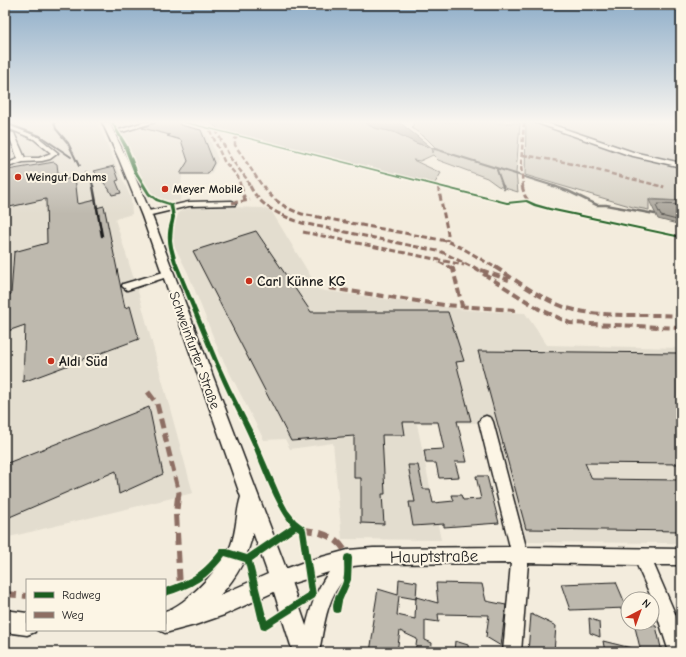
<svg xmlns="http://www.w3.org/2000/svg" width="686" height="657" viewBox="0 0 686 657" font-family="'Comic Neue',sans-serif">
<style>
.built{fill:#e3ddcf}
.green{fill:#d3cec1;stroke:#78756e}
.water{fill:#aaa59b;stroke:#716e68}
.lines{fill:none;stroke-linecap:round;stroke-linejoin:round}
.shore{stroke:#55534f;stroke-width:1}
.stream-far1{stroke:#716e68;stroke-width:2}
.stream{stroke:#716e68;stroke-width:2.5}
.building{fill:#beb9ae;stroke:#1c1c1c}
.minor-casing{stroke:#1c1c1c;stroke-width:3}
.major-casing{stroke:#1c1c1c;stroke-width:3}
.minor{fill:#fcf5e5;fill-rule:evenodd}
.major{fill:#fcf5e5;fill-rule:evenodd}
.rail-far1{stroke:#1c1c1c;stroke-width:2}
.rail{stroke:#1c1c1c;stroke-width:2.5}
.quiet-far4{stroke:#8d6e63;stroke-width:2.5;stroke-dasharray:5 2.5;stroke-linecap:butt}
.quiet-far3{stroke:#8d6e63;stroke-width:3;stroke-dasharray:6 3;stroke-linecap:butt}
.quiet-far2{stroke:#8d6e63;stroke-width:4;stroke-dasharray:8 4;stroke-linecap:butt}
.quiet-far1{stroke:#8d6e63;stroke-width:5;stroke-dasharray:10 5;stroke-linecap:butt}
.quiet{stroke:#8d6e63;stroke-width:6;stroke-dasharray:12 6;stroke-linecap:butt}
.cycleway-casing{stroke:#fcf5e5;stroke-width:3}
.cycleway{fill:#1b5e20;fill-rule:evenodd}
.poi-dot{fill:#c8321e;stroke:#fcf5e5;stroke-width:1.5}
.labels{text-anchor:middle;stroke-width:4;stroke-linejoin:round;paint-order:stroke}
.far-poi-label{font-size:12px;font-weight:bold;fill:#1c1c1c;stroke:#fcf5e5;text-anchor:start}
.poi-label{font-size:14px;font-weight:bold;fill:#1c1c1c;stroke:#fcf5e5;text-anchor:start}
.street-label{font-size:14px;fill:#1c1c1c;stroke:#fcf5e5}
.near-street-label{font-size:17px;fill:#1c1c1c;stroke:#fcf5e5}
</style>
<rect width="100%" height="100%" fill="#f3ecdd"/>
<filter id="ink" filterUnits="userSpaceOnUse"><feTurbulence type="fractalNoise" baseFrequency=".025" numOctaves="2"/><feDisplacementMap in="SourceGraphic" scale="8" xChannelSelector="R" yChannelSelector="G"/><feConvolveMatrix kernelMatrix="1 2 1 2 8 2 1 2 1" color-interpolation-filters="sRGB"/></filter>
<g filter="url(#ink)">
<!-- built -->
<path class="built" d="M5,122H97L131,198L132,214L115,219L139,295L193,493L5,538Z
M113,122H176L197,127L208,136L218,159L211,175H182L180,201L163,200L154,195L144,182Z
M201,206L263,208L272,212L319,290L466,310L525,313L547,345L681,348V543L509,542L478,423L417,424L441,540L342,539L333,443L290,449L285,439L264,440L220,354L188,273L173,243L174,226L179,212L191,207Z"/>
<!-- green -->
<path class="green" d="M210,122H364L374,128L394,132L416,143L432,148L433,153L435,147L426,138L412,128L414,122L520,123L516,173L518,192L498,186L487,178L438,160L433,155L420,161L413,160L441,173L435,183L221,131Z
M528,122H681V201L649,199V210L633,207L525,175L526,123Z"/>
<!-- water -->
<path class="water" d="M364,122H399L432,148L416,143L394,132L374,128Z
M649,200L681,201V225L658,219Z"/>
<g class="lines">
<!-- shore -->
<path class="shore" d="M681,205L658,204L656,206L661,216L681,221"/>
<!-- stream-far1 -->
<path class="stream-far1" d="M432,148L557,187
M497,170L503,187"/>
<!-- stream -->
<path class="stream" d="M503,186L504,189
M553,186L568,191L597,205H606L655,214"/>
</g>
<!-- building -->
<path class="building" d="M156,122H179L180,125L201,130L214,163L208,174H180L188,161L181,140L167,136L170,135L142,128Z
M54,162L57,164L59,181L75,177L78,204L95,200L96,208L104,206L125,308L130,306L139,339L23,382L25,325L5,332V296L11,294L14,252L47,243L46,199L5,208V172L8,170Z
M114,166L119,180L116,181L121,193L112,195L109,189L94,171Z
M256,231L311,312H448L464,361L456,362L471,421H457L467,462H455L459,477L439,478L436,463H426L424,450L444,449L438,422H403L405,435H382L385,494H382L384,524L361,523V478H354V436L291,441L193,251Z
M478,351L681,353V464L585,463L592,479L681,480V531L526,529Z
M149,407L163,474L119,494L116,471L5,519V464Z
M408,465H418L423,489H430L433,503L454,501L452,495H461L463,500L481,499L476,476H487L499,523L444,527V524L413,526L409,502H415Z
M399,579L417,582L416,599L399,596L397,615L415,619L416,597L438,603L436,583L482,584L486,601L506,605L501,646L486,637L489,615L438,614L439,622L425,620V640L432,643L431,652H415L417,639L400,631L397,652H370L374,626H372L378,589L398,595Z
M616,582L627,608L570,610L561,584Z
M531,614L556,626L554,652H528Z
M589,618L599,622L600,637L590,633Z
M634,623L656,626L662,652H641Z
M455,641L468,645L469,652H454Z
M603,641L635,649L634,652H605Z"/>
<g class="lines">
<defs>
<path id="minor" d="M144,122H155L122,132L119,130Z
M534,122H544L633,152L681,163V167L629,155Z
M5,123L38,137L58,153L50,159L42,161L23,162L5,168V164L18,159L8,133L9,132L14,133L25,158H39L51,153L34,139L5,127Z
M232,201L236,203L235,205L189,206L147,216L143,214L144,212L189,202Z
M167,271L170,272L172,274L170,276L127,290L122,286L123,284Z
M486,416L491,418L493,422L526,547L681,549V565H654L676,616L681,632V652H669L652,599L637,565L528,563L521,652H503L511,563L373,564L353,566C347,575 340,583 335,592C325,610 323,632 319,652H301C306,624 312,595 329,572L280,587L274,585L272,579L274,573L307,561L348,550L373,548L510,547L479,422L481,418Z"/>
<path id="major" d="M102,122H109L127,159L152,216L290,579L315,652H293L274,592L224,615L195,625L165,633L159,630H165V611C185,607 224,564 231,545C237,529 236,513 241,497L142,216L119,159ZM253,532L268,574L220,595C237,577 248,557 253,532Z
M5,610L27,613V630H35V632L27,635L5,632Z"/>
</defs>
<!-- minor casing -->
<use href="#minor" class="minor-casing"/>
<!-- major casing -->
<use href="#major" class="major-casing"/>
<!-- minor -->
<use href="#minor" class="minor"/>
<!-- major -->
<use href="#major" class="major"/>
<!-- rail-far1 -->
<path class="rail-far1" d="M54,122L56,129L68,143L79,166
M5,123L40,136L71,157
M86,173L92,182L93,187"/>
<!-- rail -->
<path class="rail" d="M93,186L102,236"/>
<!-- quiet-far4 -->
<path class="quiet-far4" d="M210,130L224,161L238,177L241,187
M216,130L231,159L246,178L250,187
M238,136L235,139V145L263,187
M523,155L564,162L664,187
M438,185V187
M523,187L521,165L524,122"/>
<!-- quiet-far3 -->
<path class="quiet-far3" d="M241,186L245,200
M250,186C260,207 282,216 302,223L442,252L474,268
M263,186C272,200 287,209 302,214L447,241L464,249L496,268
M438,186L448,234L447,241
M522,186L525,196L529,202
M662,186L664,187
M232,203L250,200
M303,232L464,265
M439,262L452,268"/>
<!-- quiet-far2 -->
<path class="quiet-far2" d="M450,267L453,269L462,306
M473,267L539,309L570,323L681,328
M495,267C517,281 540,298 564,307C601,319 643,313 681,316
M481,270L509,280
M329,288L444,305L515,310"/>
<!-- quiet-far1 -->
<path class="quiet-far1" d="M148,392L157,404L179,493L178,498"/>
<!-- quiet -->
<path class="quiet" d="M178,497L176,514L180,588
M302,530C322,531 346,539 348,562
M5,594L27,596"/>
<defs>
<path id="cycleway" d="M111,122H113L127,145L138,173L150,193L158,199L173,204L175,217L173,227L172,240L173,247L177,262L219,363L231,389L252,430L281,497L288,510L296,520L305,527L306,530L316,595L315,598L264,630L261,629L260,626L245,562L225,556C208,579 192,588 165,596V588C191,580 204,571 221,549L224,548L247,555L291,525C271,498 262,465 248,435C240,417 231,401 223,383C205,343 189,302 173,262C170,253 167,243 168,233C169,221 174,219 169,205L156,201L148,195L134,173L123,145ZM296,530L299,532L308,593L267,620L252,561Z
M181,122H186L507,202L527,200L536,204L550,208L681,236V238L549,210L534,206L526,202L507,204Z
M348,554L351,555L352,558L351,580L342,601L340,612L337,613L334,612C330,601 340,591 343,581C345,574 344,565 344,558L345,555Z"/>
</defs>
<!-- cycleway casing -->
<use href="#cycleway" class="cycleway-casing"/>
<!-- cycleway -->
<use href="#cycleway" class="cycleway"/>
</g>
</g>
<!-- sky -->
<linearGradient id="sky" x2="0" y2="1"><stop stop-color="#8faec9"/><stop offset="0.57" stop-color="#faf6f0"/><stop offset="1" stop-color="#faf6f0" stop-opacity="0"/></linearGradient>
<rect width="686" height="214" fill="url(#sky)"/>
<!-- markers -->
<g class="poi-dot">
<circle cx="18" cy="177" r="4"/>
<circle cx="165" cy="189" r="4"/>
<circle cx="249" cy="281" r="4"/>
<circle cx="51" cy="361" r="4"/>
</g>
<g class="labels">
<!-- far-poi labels -->
<g class="far-poi-label">
<text x="26" y="181">Weingut Dahms</text>
<text x="173" y="193">Meyer Mobile</text>
</g>
<!-- poi labels -->
<g class="poi-label">
<text x="257" y="286">Carl Kühne KG</text>
<text x="59" y="366">Aldi Süd</text>
</g>
<!-- street labels -->
<g class="street-label">
<text transform="translate(195 350) rotate(70)" y="5">Schweinfurter Straße</text>
</g>
<!-- near-street labels -->
<g class="near-street-label">
<text transform="translate(434 556) rotate(-1)" y="6">Hauptstraße</text>
</g>
</g>
<!-- margin -->
<rect width="686" height="657" fill="none" stroke="#fcf5e5" stroke-width="20"/>
<rect x="10" y="10" width="666" height="637" fill="none" stroke="#1c1c1c" stroke-width="1.5" filter="url(#ink)"/>
<!-- legend -->
<rect x="26" y="579" width="140" height="52" fill="#fcf5e5" stroke="#a29e95"/>
<rect x="34" y="592" width="20" height="6" fill="#1b5e20" stroke="#a29e95"/>
<text x="62" y="599" font-size="12" fill="#1c1c1c">Radweg</text>
<rect x="34" y="612" width="20" height="6" fill="#8d6e63" stroke="#a29e95"/>
<text x="62" y="619" font-size="12" fill="#1c1c1c">Weg</text>
<!-- north arrow -->
<g transform="translate(640 611) rotate(41)"><circle r="19" fill="#fcf5e5" stroke="#a29e95"/>
<path d="M0-3L7 15L0 10L-7 15Z" fill="#c8321e"/>
<text y="-6" font-size="11" font-weight="bold" text-anchor="middle" fill="#1c1c1c">N</text>
</g>
</svg>
